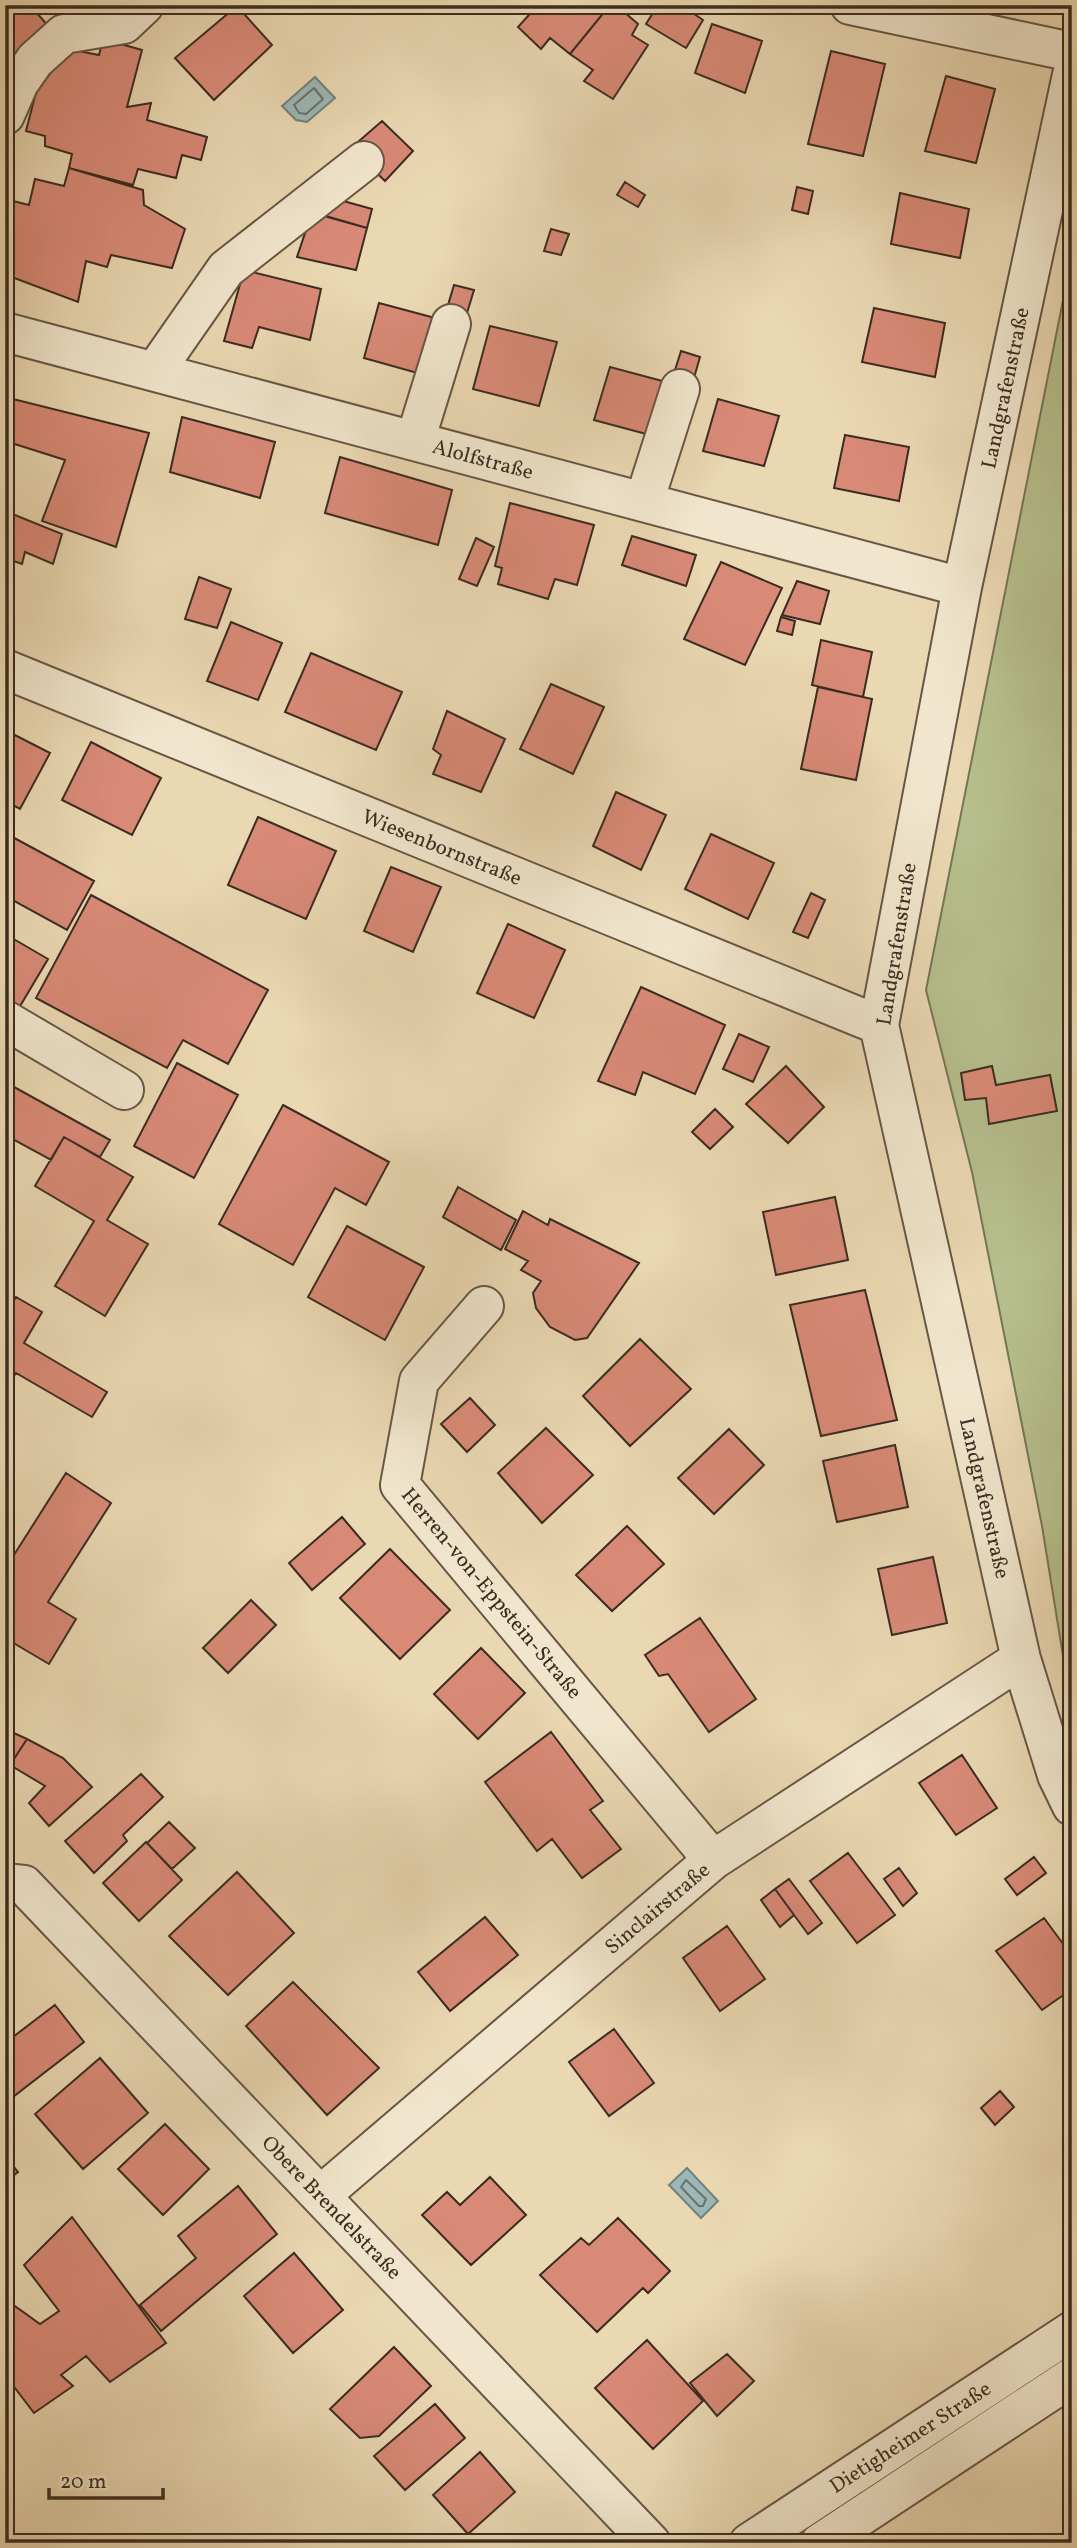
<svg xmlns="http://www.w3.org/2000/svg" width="1077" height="2548" viewBox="0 0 1077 2548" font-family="Vollkorn,serif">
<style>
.green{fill:#b6bf8d;stroke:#787658;stroke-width:2}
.water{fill:#9bb8b6;stroke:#75807b;stroke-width:2}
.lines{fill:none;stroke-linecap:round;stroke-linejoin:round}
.shore{stroke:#6b726c;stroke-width:2}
.building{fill:#d98a77;stroke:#3b2c22;stroke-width:2}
.minor-casing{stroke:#675746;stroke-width:42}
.minor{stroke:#f1e6cd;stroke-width:38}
.labels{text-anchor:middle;stroke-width:7;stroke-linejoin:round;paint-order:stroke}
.street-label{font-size:21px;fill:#3b2c22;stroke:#f1e6cd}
</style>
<rect width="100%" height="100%" fill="#ead8b2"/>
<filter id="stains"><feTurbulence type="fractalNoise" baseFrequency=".00286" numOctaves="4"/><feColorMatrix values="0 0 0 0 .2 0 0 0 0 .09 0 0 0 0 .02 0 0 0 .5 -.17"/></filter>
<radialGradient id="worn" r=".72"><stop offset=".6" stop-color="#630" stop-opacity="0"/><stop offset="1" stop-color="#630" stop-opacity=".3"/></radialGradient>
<!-- green -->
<path class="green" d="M1072,255V1695L1068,1687L1042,1526L972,1172L926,990Z"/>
<!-- water -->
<path class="water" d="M315,77L335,98L307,122L296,120L282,106Z
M687,2168L718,2201L701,2218L669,2185Z"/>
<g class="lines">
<!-- shore -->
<path class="shore" d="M314,88L323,99L306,114L299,113L294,105Z
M686,2180L706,2199L703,2206H699L681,2187Z"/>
</g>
<!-- building -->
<path class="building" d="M11,5H30L49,27L5,68V11Z
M538,5H610L570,54L550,38L541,49L518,27Z
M610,5H616L638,24L632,35L648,45L613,99L584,81L593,70L570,54Z
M658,5H681L703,20L686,48L646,24Z
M237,6L272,45L214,100L175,58Z
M712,24L762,41L745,93L695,73Z
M103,39L142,50L127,107L151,103L147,120L207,137L201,160L182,155L176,178L138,169L133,185L69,168L72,154L45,146V136L26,131L36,92L69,49L99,55Z
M831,51L885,64L863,156L808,144Z
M946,76L995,89L976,163L925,151Z
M382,121L413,151L385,181L351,148Z
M69,168L143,190L144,205L185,229L172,268L111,255L107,267L86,261L78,302L9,276L10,267L5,265V217L13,201L29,205L35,179L64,186Z
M625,182L645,195L638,207L617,195Z
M797,187L813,191L808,214L792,210Z
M900,193L969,209L960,258L891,244Z
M329,197L372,209L367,228L324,216Z
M312,212L367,228L356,270L297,257Z
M551,229L569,234L561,255L544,251Z
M244,270L321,289L310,340L259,327L252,348L224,341Z
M454,285L474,290L463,326L443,322Z
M379,303L435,318L421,374L364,358Z
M874,308L945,323L935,377L862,362Z
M490,326L557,342L539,406L473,389Z
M681,351L700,357L690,392L670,386Z
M610,367L666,382L650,435L594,420Z
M5,397L149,433L116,547L42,521L65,460L5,441Z
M718,399L779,416L764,466L703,451Z
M182,417L275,442L260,498L170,472Z
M845,435L909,447L899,501L834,488Z
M340,457L452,490L438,545L325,513Z
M510,503L594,525L577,585L555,579L548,599L498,584L502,568L495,566Z
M5,511L62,534L53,564L25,552L22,564L5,558Z
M632,536L696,555L686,586L622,565Z
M476,538L494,547L477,586L459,579Z
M721,562L782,588L745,665L684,639Z
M199,577L231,589L217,628L185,619Z
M797,581L829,591L820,624L782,615Z
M781,617L795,621L792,635L777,631Z
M231,622L282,643L258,700L207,681Z
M821,640L872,652L863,697L812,685Z
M311,653L402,692L376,750L285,712Z
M551,684L604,707L573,774L520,749Z
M818,687L872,699L856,780L801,769Z
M447,711L505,739L481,792L433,774L441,755L433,749Z
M5,730L50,753L20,809L5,801Z
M91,742L161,778L132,835L62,800Z
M616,792L666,815L641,870L593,846Z
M258,817L336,851L306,919L228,885Z
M5,833L94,881L67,930L5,896Z
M711,834L774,863L748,919L685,889Z
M391,867L441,887L413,952L364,931Z
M811,893L825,900L808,938L793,932Z
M91,895L268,990L228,1064L183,1040L167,1068L36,998Z
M508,924L565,950L534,1018L477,993Z
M5,934L48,959L13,1018L5,1013Z
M641,987L725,1025L695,1094L643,1072L635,1095L598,1081Z
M739,1034L769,1047L753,1082L723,1069Z
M177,1063L238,1095L194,1178L134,1146Z
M786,1066L824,1107L788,1143L746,1104Z
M992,1066L996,1085L1050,1075L1057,1111L989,1124L986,1098L965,1100L961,1073Z
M5,1082L110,1140L100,1157L64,1137L51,1160L5,1135Z
M283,1105L389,1162L366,1205L335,1188L293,1265L219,1224Z
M715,1109L733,1127L710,1149L692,1132Z
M64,1137L133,1177L107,1220L148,1244L105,1316L55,1286L94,1221L35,1186Z
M458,1187L516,1220L501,1250L443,1217Z
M835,1197L848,1260L776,1275L763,1212Z
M523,1211L548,1225L550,1219L639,1263L587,1338L575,1340L550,1327L536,1308L533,1293L541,1281L521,1270L528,1261L505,1249Z
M347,1226L424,1267L385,1340L308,1297Z
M865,1290L897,1420L821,1436L790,1305Z
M16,1297L42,1312L24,1343L107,1392L92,1417L16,1373L5,1390V1315Z
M640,1339L691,1389L630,1446L583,1396Z
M470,1398L495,1425L467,1452L441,1424Z
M546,1428L593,1475L542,1523L498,1473Z
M729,1429L764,1465L714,1514L678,1478Z
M895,1445L908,1507L837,1522L823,1461Z
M66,1473L111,1503L48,1602L76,1619L49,1664L5,1638V1569Z
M342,1517L365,1544L312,1590L289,1563Z
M627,1526L664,1564L612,1611L576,1575Z
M390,1549L450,1610L400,1659L340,1598Z
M933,1557L947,1623L892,1635L878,1569Z
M251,1600L276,1625L228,1673L203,1648Z
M700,1618L756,1699L709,1732L668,1674L659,1676L645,1655Z
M481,1648L525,1693L478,1739L434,1694Z
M5,1729L27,1739L10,1765L5,1762Z
M551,1732L603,1801L590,1810L621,1849L582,1878L552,1839L537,1851L485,1782Z
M27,1739L63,1758L92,1787L49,1826L29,1803L45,1786L10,1765Z
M962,1755L997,1808L956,1835L919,1783Z
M141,1774L163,1797L123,1835L127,1841L94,1873L65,1841Z
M169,1822L195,1848L172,1869L147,1843Z
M146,1842L182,1880L139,1921L103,1883Z
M848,1853L895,1915L857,1943L810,1881Z
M1034,1857L1046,1873L1017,1895L1005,1879Z
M899,1868L917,1893L903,1906L884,1879Z
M237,1872L294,1933L228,1995L169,1936Z
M789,1879L822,1923L808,1934L775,1889Z
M775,1889L794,1915L780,1927L761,1900Z
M485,1917L518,1955L450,2011L418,1972Z
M1044,1918L1072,1956V1989L1042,2010L996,1951Z
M727,1926L765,1979L720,2011L683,1958Z
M293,1982L379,2068L327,2115L246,2026Z
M55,2005L84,2042L9,2100L5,2095V2043Z
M614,2029L654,2083L609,2116L569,2062Z
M100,2058L148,2113L83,2169L35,2114Z
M1000,2091L1014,2107L995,2125L981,2108Z
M165,2124L209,2169L163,2215L118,2169Z
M5,2156L18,2172L5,2182Z
M490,2177L526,2215L471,2265L422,2215L447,2192L460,2205Z
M238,2186L277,2234L161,2331L140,2305L196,2258L178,2236Z
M72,2217L166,2343L110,2382L86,2356L61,2375L73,2386L34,2413L5,2375V2299L40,2324L59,2311L24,2265Z
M618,2218L670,2271L648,2293L643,2288L597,2332L540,2275L581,2238L589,2245Z
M294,2253L343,2310L293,2353L244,2296Z
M647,2340L703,2401L653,2449L595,2388Z
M394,2347L431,2386L379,2436L360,2438L330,2409Z
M727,2354L754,2381L717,2416L690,2383Z
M435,2404L465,2438L405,2490L374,2456Z
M480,2452L515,2492L468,2534L433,2495Z"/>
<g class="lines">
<defs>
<path id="minor" d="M850,5L1072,52
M1072,75L962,587L879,1025L1021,1659L1057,1775L1072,1806
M5,115L19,83L35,60L64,34L124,24L144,5
M5,332L962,587
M155,371L226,269L364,161
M415,441L451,324
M644,502L680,389
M5,669L879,1025
M5,1020L124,1090
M484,1306L419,1381L400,1485L713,1860
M5,1883L24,1885L651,2543
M321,2195L713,1860L1021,1659
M749,2543L1072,2331
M820,2543L1072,2377"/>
</defs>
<!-- minor casing -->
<use href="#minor" class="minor-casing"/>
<!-- minor -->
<use href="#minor" class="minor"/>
</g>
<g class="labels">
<!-- street labels -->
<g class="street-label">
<text transform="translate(1005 388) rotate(-78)" y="7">Landgrafenstraße</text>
<text transform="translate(483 459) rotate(15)" y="7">Alolfstraße</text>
<text transform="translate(442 847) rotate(22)" y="7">Wiesenbornstraße</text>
<text transform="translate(896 944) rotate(-81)" y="7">Landgrafenstraße</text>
<text transform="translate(985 1498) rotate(77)" y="7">Landgrafenstraße</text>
<text transform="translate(492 1593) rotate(50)" y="7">Herren-von-Eppstein-Straße</text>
<text transform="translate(657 1908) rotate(-40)" y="7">Sinclairstraße</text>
<text transform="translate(332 2207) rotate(46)" y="7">Obere Brendelstraße</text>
<text transform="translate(910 2437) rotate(-33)" y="7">Dietigheimer Straße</text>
</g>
</g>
<!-- margin -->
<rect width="1077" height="2548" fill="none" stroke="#ead8b2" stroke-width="28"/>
<rect x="7" y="7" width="1063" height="2534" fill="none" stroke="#3b2c22" stroke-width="3.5"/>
<rect x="14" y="14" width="1049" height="2520" fill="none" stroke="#3b2c22" stroke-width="2"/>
<!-- scale -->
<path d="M49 2488v10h114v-10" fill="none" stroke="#3b2c22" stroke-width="3.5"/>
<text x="60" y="2488" font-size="21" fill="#3b2c22" stroke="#f1e6cd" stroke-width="5" paint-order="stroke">20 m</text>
<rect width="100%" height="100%" filter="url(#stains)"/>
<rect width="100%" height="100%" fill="url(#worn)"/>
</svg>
